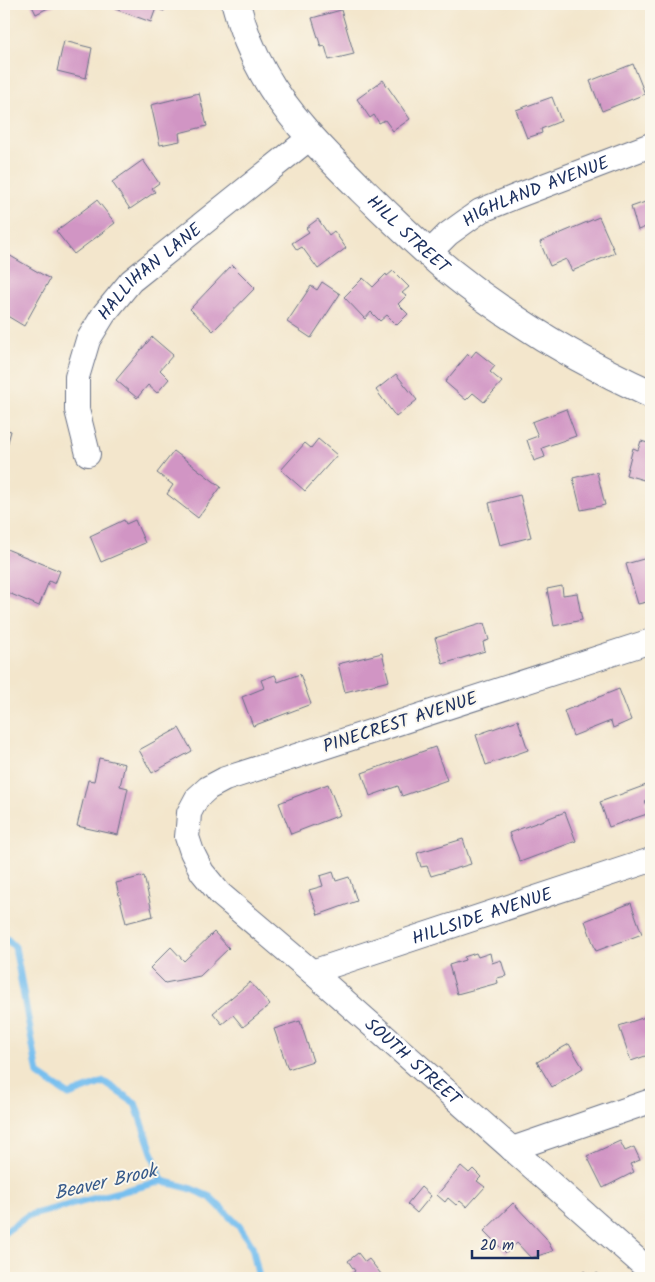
<svg xmlns="http://www.w3.org/2000/svg" width="655" height="1282" viewBox="0 0 655 1282" font-family="Kalam,sans-serif">
<style>
.lines{fill:none;stroke-linecap:round;stroke-linejoin:round}
.stream{stroke:#77bfef;stroke-width:7}
.building{fill:#d195c4}
.street-casing{stroke:#676f84;stroke-width:26}
.secondary-casing{stroke:#676f84;stroke-width:30}
.street{stroke:#fff;stroke-width:24}
.secondary{stroke:#fff;stroke-width:28}
.labels{text-anchor:middle;stroke-width:4;stroke-linejoin:round;paint-order:stroke}
.street-label{font-size:18px;fill:#1b2f5e;stroke:#fbf7ec}
.water-label{font-size:19px;font-style:italic;fill:#375a8a;stroke:#fbf7ec}
</style>
<rect width="100%" height="100%" fill="#fbf7ec"/>
<filter id="ink" filterUnits="userSpaceOnUse"><feTurbulence type="fractalNoise" baseFrequency=".02" numOctaves="2"/><feDisplacementMap in="SourceGraphic" scale="10" xChannelSelector="R" yChannelSelector="G"/><feConvolveMatrix kernelMatrix="1 2 1 2 8 2 1 2 1" color-interpolation-filters="sRGB"/></filter>
<filter id="wash" filterUnits="userSpaceOnUse"><feTurbulence type="fractalNoise" baseFrequency=".0096" numOctaves="4" result="noise"/><feDisplacementMap in="SourceGraphic" scale="20" xChannelSelector="R" yChannelSelector="G"/><feGaussianBlur stdDeviation="1.12" result="paint"/><feColorMatrix in="noise" values="0 0 0 0 0 0 0 0 0 0 0 0 0 0 0 0 0 1.4 0 .05"/><feComposite in="paint" operator="in"/></filter>
<g filter="url(#wash)">
<rect width="100%" height="100%" fill="#f3e6cc"/>
<g class="lines">
<!-- stream -->
<path class="stream" d="M4,936L15,947L38,1074L69,1095L104,1082L135,1103L162,1181
M4,1233L27,1216L162,1181L189,1188L210,1197L239,1226L252,1246L259,1278"/>
</g>
<g id="blocks">
<!-- building -->
<path class="building" d="M31,4H56L36,14Z
M117,4H167L164,11L156,8L151,22L115,9Z
M341,10L354,54L329,60L325,46L321,47L312,18Z
M64,41L92,48L86,78L57,71Z
M633,64L645,94L602,111L590,81Z
M383,80L410,119L393,131L385,120L379,123L374,115L370,118L357,99Z
M199,93L207,126L179,133L180,141L160,145L151,105Z
M552,97L561,121L541,129L542,133L527,138L516,110Z
M143,160L159,183L152,188L155,192L130,209L112,182Z
M97,200L115,223L74,254L56,231Z
M651,200V225L638,230L631,207Z
M599,217L615,253L572,271L566,259L550,266L540,242Z
M318,219L329,235L334,231L346,248L318,269L302,247L297,250L292,243L309,232L306,228Z
M7,254L50,279L24,326L4,314V259Z
M232,265L255,288L213,331L190,309Z
M393,271L409,287L402,293L406,296L398,304L408,314L397,325L387,315L380,321L371,312L365,319L344,297L363,278L373,287L386,274L387,276Z
M322,282L340,294L311,338L287,322L311,286L317,290Z
M152,337L173,355L160,370L169,379L157,393L148,385L137,398L116,380Z
M476,351L495,366L490,372L502,382L484,402L473,393L466,400L445,382L468,354L471,357Z
M396,374L417,400L396,417L376,390Z
M566,409L576,436L542,448L545,457L534,461L527,440L538,436L532,422Z
M4,429L11,431L4,457Z
M318,439L337,455L305,491L281,470L305,443L311,448Z
M641,441L651,444V482L626,475L633,448L638,450Z
M174,451L221,487L198,518L167,494L173,485L157,473Z
M597,472L605,505L581,510L573,478Z
M520,495L531,537L500,545L489,503Z
M124,520L126,524L135,520L145,543L101,562L90,536Z
M4,548L60,571L55,584L49,581L39,606L4,591Z
M647,558L649,565H651V601L638,604L626,564Z
M562,586L563,595L577,593L582,620L554,626L547,589Z
M484,623L489,640L483,642L485,651L443,664L435,638Z
M382,653L389,681L345,692L338,664Z
M300,674L311,704L253,726L242,697L264,688L261,680L275,675L278,682Z
M619,689L631,720L613,728L611,721L573,736L564,711Z
M518,720L528,750L486,765L476,735Z
M179,728L192,751L152,773L139,750Z
M435,747L447,780L402,796L398,786L370,796L362,773Z
M99,758L125,764L120,786L128,788L118,835L77,826L88,780L94,781Z
M328,784L340,815L291,834L279,803Z
M649,784L651,790V799L645,801L650,813L609,827L600,802Z
M565,812L576,841L520,862L509,833Z
M463,839L471,864L431,876L427,866L421,867L417,853Z
M333,872L336,881L349,877L357,901L318,915L309,890L323,886L320,876Z
M144,876L153,916L126,923L116,883Z
M631,903L642,934L596,951L585,921Z
M214,932L229,948L200,976L165,983L150,968L171,947L184,961Z
M476,953L478,957L490,953L492,963L501,960L506,976L497,978L498,983L457,994L449,965L465,960L464,957Z
M250,982L270,1005L243,1027L233,1015L222,1024L213,1013Z
M651,1015V1054L631,1061L619,1026Z
M300,1021L313,1061L288,1069L274,1029Z
M569,1044L583,1068L552,1087L537,1062Z
M620,1141L625,1151L634,1147L640,1160L630,1164L634,1172L603,1188L587,1156Z
M461,1166L469,1173L473,1169L481,1177L477,1181L485,1187L467,1207L460,1201L456,1205L448,1198L445,1202L437,1195Z
M421,1187L431,1196L417,1213L407,1204Z
M513,1203L546,1238L553,1251L531,1258L517,1243L506,1253L484,1231Z
M358,1253L365,1262L369,1259L381,1274L376,1278H354L351,1274L355,1271L348,1261Z
M584,1271L592,1278L597,1273L603,1278H577Z"/>
</g>
</g>
<g filter="url(#ink)">
<use href="#blocks" fill-opacity="0" stroke="#676f84" stroke-width="1"/>
<g class="lines">
<defs>
<g id="street">
<path id="s1" d="M429,253L448,234L480,211L517,196L651,145"/>
<path id="s2" d="M88,454L77,410V377L88,340L104,314L131,281L311,137"/>
<path id="s3" d="M651,641L225,779L208,788L197,798L189,813L188,827L187,837L192,852L202,872L220,894L312,972L651,1272"/>
<path id="s4" d="M312,972L651,860"/>
<path d="M512,1149L651,1101"/>
</g>
<g id="secondary">
<path id="s5" d="M236,4C242,28 252,53 264,74C287,116 328,156 362,190C390,217 418,245 448,270C510,320 579,361 651,394"/>
</g>
</defs>
<!-- street casing -->
<use href="#street" class="street-casing"/>
<!-- secondary casing -->
<use href="#secondary" class="secondary-casing"/>
<!-- street -->
<use href="#street" class="street"/>
<!-- secondary -->
<use href="#secondary" class="secondary"/>
</g>
</g>
<g class="labels">
<!-- street labels -->
<g class="street-label">
<text dy="6" stroke="none"><textPath href="#s1" startOffset="125">HIGHLAND AVENUE</textPath></text>
<text dy="6" stroke="none"><textPath href="#s5" startOffset="292">HILL STREET</textPath></text>
<text dy="6" stroke="none"><textPath href="#s2" startOffset="210">HALLIHAN LANE</textPath></text>
<text transform="translate(400 722) rotate(-18)" y="6">PINECREST AVENUE</text>
<text dy="6" stroke="none"><textPath href="#s4" startOffset="179">HILLSIDE AVENUE</textPath></text>
<text dy="6" stroke="none"><textPath href="#s3" startOffset="845">SOUTH STREET</textPath></text>
</g>
<!-- water labels -->
<g class="water-label">
<text transform="translate(105 1181) rotate(-13)" y="7">Beaver Brook</text>
</g>
</g>
<!-- margin -->
<rect width="655" height="1282" fill="none" stroke="#fbf7ec" stroke-width="20"/>
<!-- scale -->
<path d="M472 1250v8h66v-8" fill="none" stroke="#1b2f5e" stroke-width="2.5"/>
<text x="480" y="1250" font-size="15" fill="#1b2f5e" stroke="#fbf7ec" stroke-width="4" paint-order="stroke">20 m</text>
</svg>
